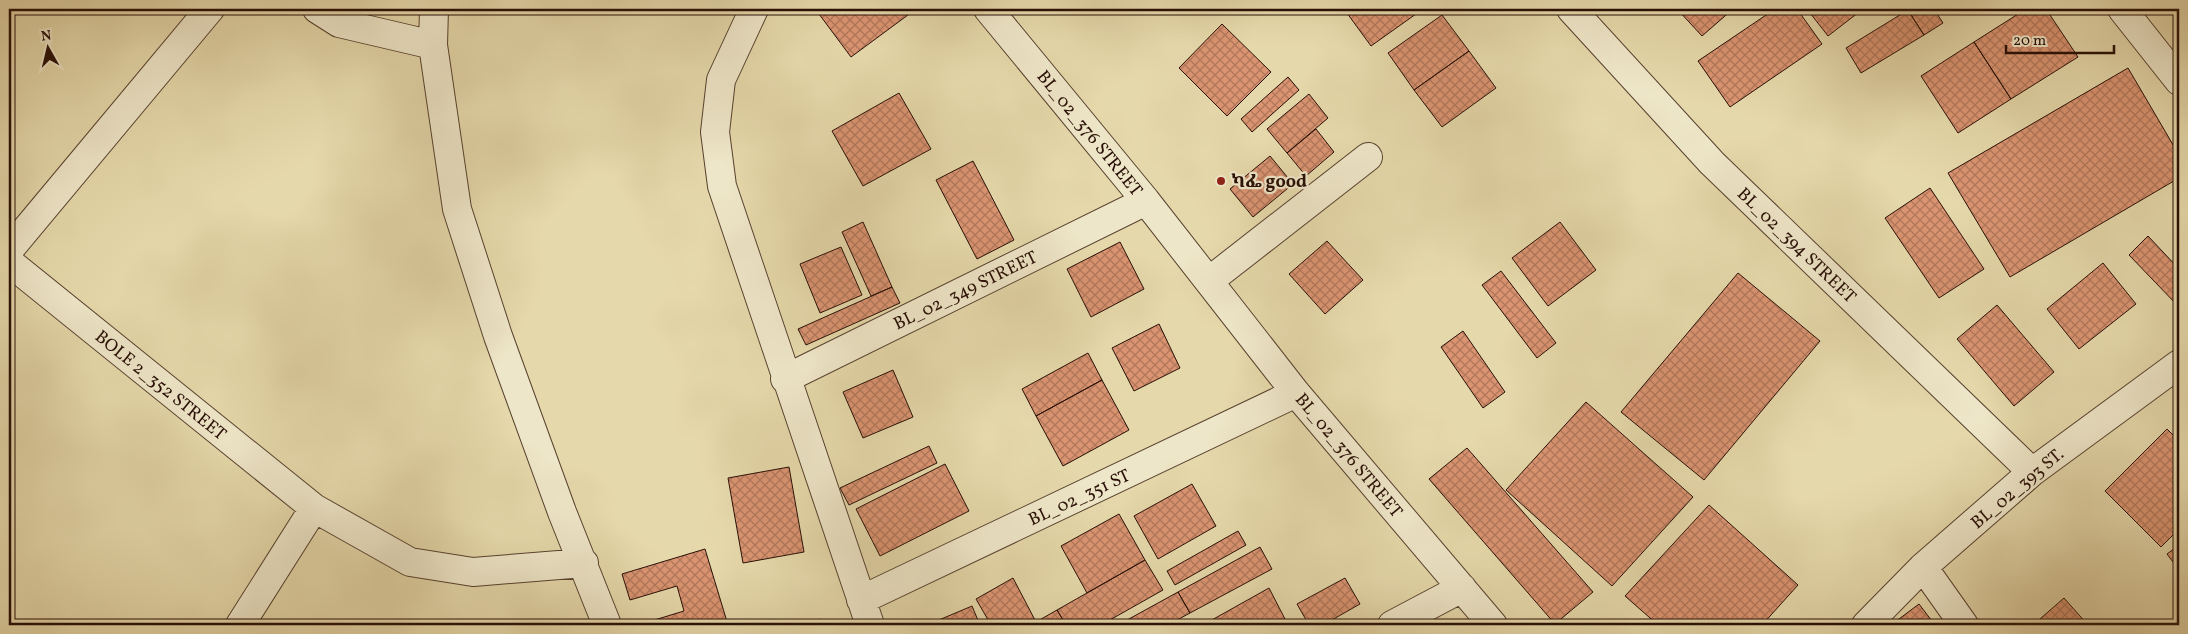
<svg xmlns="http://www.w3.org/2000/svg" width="2188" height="634" viewBox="0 0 2188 634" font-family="Vollkorn,'Noto Serif Ethiopic',serif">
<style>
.building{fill:url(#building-cross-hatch);stroke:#280f06}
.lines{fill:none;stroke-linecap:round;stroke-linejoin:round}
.minor-casing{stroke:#57412f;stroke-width:30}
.minor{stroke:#eee6c8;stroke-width:28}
.poi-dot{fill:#8f2418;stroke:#eee6c8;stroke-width:2}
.labels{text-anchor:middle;stroke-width:4.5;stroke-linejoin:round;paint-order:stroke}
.street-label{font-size:18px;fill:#280f06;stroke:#eee6c8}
.poi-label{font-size:18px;font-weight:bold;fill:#280f06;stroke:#eee6c8;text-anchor:start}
</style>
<defs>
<pattern id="building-cross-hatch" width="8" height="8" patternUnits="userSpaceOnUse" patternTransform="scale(1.25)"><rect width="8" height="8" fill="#da9471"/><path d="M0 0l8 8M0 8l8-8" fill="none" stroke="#b1775b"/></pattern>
</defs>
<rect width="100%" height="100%" fill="#e5d8aa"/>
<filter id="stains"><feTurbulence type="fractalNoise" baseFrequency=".004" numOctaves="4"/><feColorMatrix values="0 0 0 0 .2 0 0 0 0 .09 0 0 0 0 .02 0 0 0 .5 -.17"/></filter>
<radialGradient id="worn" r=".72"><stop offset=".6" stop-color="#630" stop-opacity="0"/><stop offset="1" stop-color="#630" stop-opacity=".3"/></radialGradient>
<!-- building -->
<path class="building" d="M826,9H910L912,12L851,57L819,14Z
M1344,9H1423L1371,46Z
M1677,9H1733L1702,36Z
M1775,9H1797L1822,44L1730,107L1698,61Z
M1807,9H1863L1828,36Z
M1907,9H1934L1943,23L1924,35Z
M2026,9H2046L2078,57L2011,99L1974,42Z
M1908,10L1924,35L1861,73L1846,48Z
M1442,15L1469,51L1414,90L1388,53Z
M1222,24L1271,72L1227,116L1179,68Z
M1974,42L2011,99L1958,133L1921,76Z
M1469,51L1496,88L1442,127L1414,90Z
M2128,68L2179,155V178L2010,277L1948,173Z
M1288,77L1299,90L1252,132L1241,119Z
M899,93L931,149L863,186L832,131Z
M1309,94L1328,118L1287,153L1267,129Z
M1316,129L1334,152L1306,176L1287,153Z
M1270,156L1293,184L1253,217L1230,189Z
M973,161L1014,240L977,259L936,180Z
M1930,188L1984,269L1939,298L1885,218Z
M863,222L892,287L871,296L842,232Z
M1560,222L1596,270L1548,306L1512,258Z
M2148,236L2179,269V307L2129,255Z
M1327,241L1363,280L1325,314L1289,274Z
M1120,242L1144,289L1091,317L1067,269Z
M841,247L862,295L820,313L800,264Z
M2103,263L2136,304L2079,349L2047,309Z
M1501,271L1556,343L1537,358L1482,285Z
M1738,273L1820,341L1704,480L1621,412Z
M892,287L900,303L806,345L798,329Z
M1997,305L2054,372L2014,406L1957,339Z
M1159,324L1180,368L1134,391L1112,348Z
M1463,331L1505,392L1483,408L1441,347Z
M1088,353L1102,380L1036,416L1022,389Z
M893,370L913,417L863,438L843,392Z
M1102,380L1129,430L1063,466L1036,416Z
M1586,402L1693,497L1612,586L1506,490Z
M2167,429L2179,441V529L2161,547L2105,491Z
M929,446L937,463L849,505L840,488Z
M1467,448L1593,592L1555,624L1429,479Z
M945,464L969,511L880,556L856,509Z
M789,467L804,552L743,563L728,478Z
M1192,484L1216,526L1158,559L1134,516Z
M1709,505L1798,585L1762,625H1658L1625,596Z
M1119,514L1145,560L1087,593L1061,546Z
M1238,531L1246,545L1175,585L1167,571Z
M2179,545V570L2167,554Z
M1260,547L1272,569L1190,613L1178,592Z
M705,549L728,625H638L684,611L677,586L630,600L622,574Z
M1145,560L1163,590L1101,625H1066L1057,610Z
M1013,578L1036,622L1057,610L1066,625H991L976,599Z
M1345,578L1360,604L1323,625H1309L1297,604Z
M1269,588L1285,619L1274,625H1213L1210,621Z
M1178,592L1190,613L1168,625H1118Z
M2064,598L2088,625H2033Z
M1919,604L1935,625H1891Z
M972,606L980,625H927Z
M820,619L823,625H806Z"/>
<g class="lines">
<defs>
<path id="minor" d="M317,9L339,23L433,45
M434,9L433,45L457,209L498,336L562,512L607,625
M754,9L721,80L715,132L722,186L870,625
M988,9L1146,201L1296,393L1493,625
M1571,9L1712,163L2032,472
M2122,9L2179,81
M9,250L210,9
M9,262L314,508L410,562L473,572L584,563
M1209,281L1368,157
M785,379L1146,201
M1923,567L1964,625
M861,600L1296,393
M240,625L314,508
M1392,625L1462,588
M1866,625L1923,567L2032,472L2179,364"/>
</defs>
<!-- minor casing -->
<use href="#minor" class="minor-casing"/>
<!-- minor -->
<use href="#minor" class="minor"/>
</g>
<!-- markers -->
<circle class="poi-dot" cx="1221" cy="181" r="5"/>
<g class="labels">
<!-- street labels -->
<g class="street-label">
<text transform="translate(1090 133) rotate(51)" y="6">BL_02_376 STREET</text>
<text transform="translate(1797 245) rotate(44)" y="6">BL_02_394 STREET</text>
<text transform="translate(965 290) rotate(-26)" y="6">BL_02_349 STREET</text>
<text transform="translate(161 385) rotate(39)" y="6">BOLE 2_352 STREET</text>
<text transform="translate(1349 455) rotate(50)" y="6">BL_02_376 STREET</text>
<text transform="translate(2017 488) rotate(-40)" y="6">BL_02_393 ST.</text>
<text transform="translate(1079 497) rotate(-25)" y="6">BL_02_351 ST</text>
</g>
<!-- poi labels -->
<g class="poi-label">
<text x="1231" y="187">ካፌ good</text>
</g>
</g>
<!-- margin -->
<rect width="2188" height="634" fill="none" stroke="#e5d8aa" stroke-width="30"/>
<rect x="10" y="10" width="2168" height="614" fill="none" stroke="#280f06" stroke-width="2.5"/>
<rect x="15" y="15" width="2158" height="604" fill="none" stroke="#280f06"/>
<!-- north arrow -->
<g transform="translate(48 48) rotate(352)" stroke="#eee6c8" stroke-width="4" paint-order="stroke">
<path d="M0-4L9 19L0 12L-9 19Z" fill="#280f06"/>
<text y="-8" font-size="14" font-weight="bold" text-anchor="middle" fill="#280f06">N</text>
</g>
<!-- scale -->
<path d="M2006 45v8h108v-8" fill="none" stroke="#280f06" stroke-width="2.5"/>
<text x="2013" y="45" font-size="15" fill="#280f06" stroke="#eee6c8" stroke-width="4" paint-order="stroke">20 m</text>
<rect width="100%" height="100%" filter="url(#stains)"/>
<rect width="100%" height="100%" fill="url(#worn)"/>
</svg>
